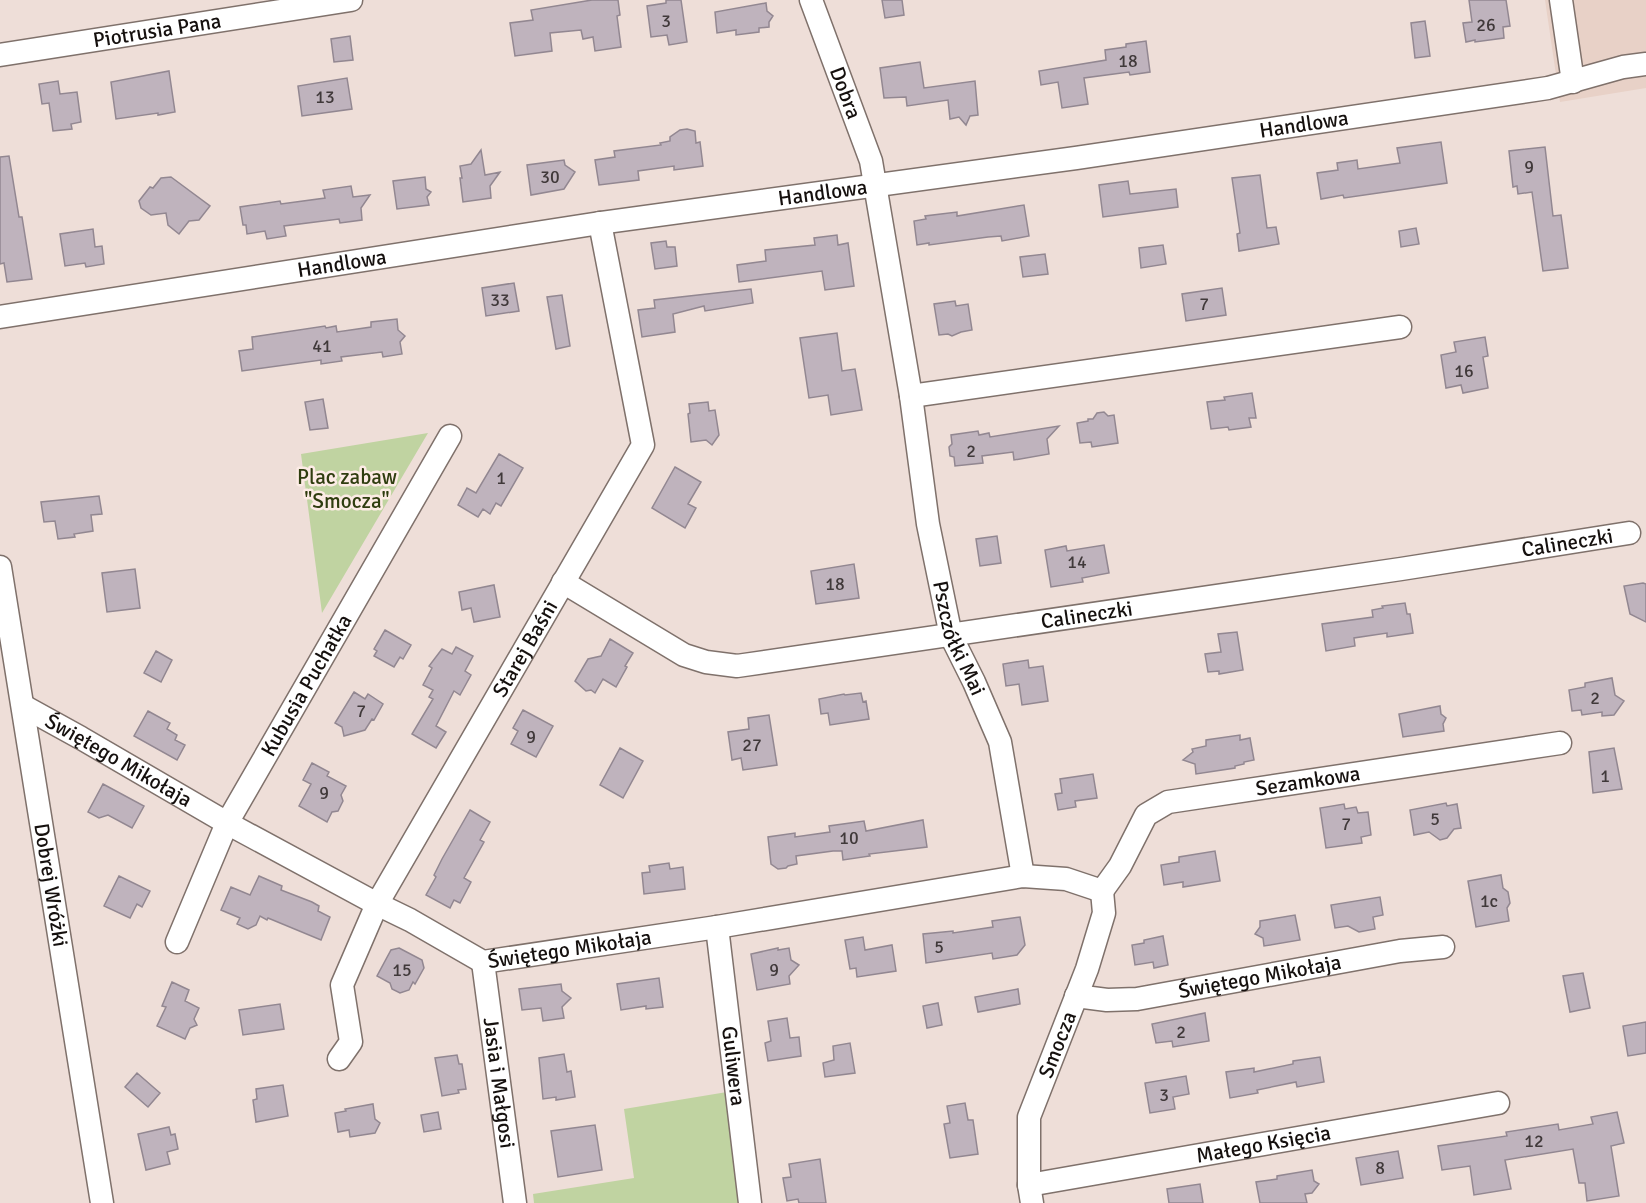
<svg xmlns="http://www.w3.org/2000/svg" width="1646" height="1203" viewBox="0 0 1646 1203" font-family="Signika,sans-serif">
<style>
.built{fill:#e8d1c7}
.green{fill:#c0d3a1}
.building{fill:#bfb3bd;stroke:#928791;stroke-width:1.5}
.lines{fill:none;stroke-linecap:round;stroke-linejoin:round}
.minor-casing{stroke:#7f716b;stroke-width:25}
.minor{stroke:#fff;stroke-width:22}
.labels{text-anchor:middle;stroke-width:5;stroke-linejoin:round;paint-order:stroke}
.number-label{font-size:18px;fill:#40393a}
.street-label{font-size:21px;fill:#15100e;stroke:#fcebe5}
.park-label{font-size:21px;fill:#2f3d0f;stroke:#fcebe5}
</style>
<rect width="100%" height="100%" fill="#eeded8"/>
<!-- built -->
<path class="built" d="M1545,0H1646V88L1560,102Z"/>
<!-- green -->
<path class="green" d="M428,433L322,613L301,454Z
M727,1092L739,1203H534L533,1194L634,1178L624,1109Z"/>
<!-- building -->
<path class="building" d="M592,0H618L620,15L617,16L621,47L595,51L593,37L583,39L581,30L550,33L552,51L515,56L510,23L533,20L531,10Z
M666,0H681L687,42L669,45L667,35L651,37L647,6L666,3Z
M882,0H902L904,15L885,18Z
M1469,0H1506L1510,26L1503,27L1504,38L1475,42V40L1466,42L1463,23L1472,22Z
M766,3L767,11L773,16L769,22V27L759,28V32L736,35V30L717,33L715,12Z
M1425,21L1430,56L1415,58L1411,23Z
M350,36L353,60L334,62L331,39Z
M1146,41L1150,72L1130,75L1129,72L1084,78L1088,104L1062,108L1058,82L1041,85L1039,71L1106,60L1105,50L1126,47V44Z
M920,62L924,88L975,81L978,115L970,116L966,125L959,117L950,119L948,100L907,106L906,97L884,98L880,68Z
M169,71L175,112L158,115V113L116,119L111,82Z
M347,78L352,109L302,116L298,86Z
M58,81L60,94L77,92L81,122L71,124L72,129L53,131L49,103L42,104L39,84Z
M687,129L695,131L696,143L700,142L703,166L674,170V166L638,171L639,180L599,185L595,160L615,157L614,151L661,145L660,143L670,141V137L680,130Z
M1441,142L1447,183L1344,198L1343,195L1321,199L1317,173L1338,170L1337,163L1357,160L1358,169L1400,163L1397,148Z
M1545,147L1553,216L1561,215L1568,268L1543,271L1532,192L1518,194L1517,186L1513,187L1509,151Z
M481,150L485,175L500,172L490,186L491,198L463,202L460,178H462L460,166L471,164Z
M9,156L19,217H22L32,279L7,282L4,263L0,264V157Z
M564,160L565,165L575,172L564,189L531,195L527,165Z
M1260,175L1267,228L1276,227L1279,244L1239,251L1237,234L1240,233L1232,178Z
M171,177L210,206L199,220L189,221L179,234L168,225L166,213L151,215L141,208L139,201L150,187L153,188L161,178Z
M425,177L426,189L431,192L427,197L429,205L397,209L393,181Z
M1128,181L1130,194L1176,189L1178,207L1103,217L1099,185Z
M351,186L353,197L370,195L361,208L362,220L340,223L339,219L284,226L286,236L267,239L265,231L247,234L246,225H243L240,207L280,201L281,204L325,198L323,190Z
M1024,205L1029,236L1002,241L1001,236L988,237L929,245V243L917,245L914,221L926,219L925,216L957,212V216Z
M1416,228L1419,244L1401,247L1399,231Z
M93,229L95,247L102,246L104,264L86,267L85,263L65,266L60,234Z
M837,235L838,245L848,243L854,286L825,290L822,271L739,282L737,265L766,261L765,250L815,245L814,238Z
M666,241L667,247H675L677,266L655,269L651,243Z
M1163,245L1166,264L1141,268L1139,248Z
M1045,254L1048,274L1023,277L1020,257Z
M514,283L519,311L486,316L482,288Z
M1222,288L1226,315L1186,321L1182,294Z
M751,289L753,303L705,311L704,306L673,314L675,332L642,337L638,310L655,308L654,300Z
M562,295L570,346L556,349L547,297Z
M955,301L956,306L968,304L972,330L961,332L952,336L948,334L939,335L934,304Z
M397,319L398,330L405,336L400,342L402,354L383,357L382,352L341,357L342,361L321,364V360L242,371L239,351L253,349L252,337L325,326L326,328L336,326L337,332L371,327V322Z
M837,333L842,371L855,369L862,410L831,415L828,395L809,398L800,338Z
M1485,337L1488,356L1483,357L1488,388L1463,393L1461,385L1446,388L1441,355L1456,352L1454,342Z
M1252,393L1256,418H1249L1251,427L1229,430L1228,427L1211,429L1207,402L1225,400L1224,397Z
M323,399L328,428L310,430L305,402Z
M708,402L709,411L715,410L719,435L712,445L706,440L691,442L688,414L690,413L689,404Z
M1104,412L1108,416L1114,415L1118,443L1092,447L1091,442L1080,443L1077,423L1088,421V419H1093L1097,413Z
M1059,426L1047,439L1049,454L1014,460L1013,452L982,456L983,463L955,466L954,457L950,456L949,447L952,444L951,435L978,431L979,435L989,433L990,437Z
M499,454L523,468L501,506L496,503L490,514L483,509L478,517L458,505L467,488L476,493Z
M675,467L701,482L688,504L696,508L685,528L652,508Z
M99,496L102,514L91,515L93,531L74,534L75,537L58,539L55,521L44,522L41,502Z
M997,536L1001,563L980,566L976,539Z
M1104,545L1109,573L1082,578L1083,582L1051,587L1045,550L1066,546L1067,551Z
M854,564L859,598L816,604L811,571Z
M135,569L140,608L107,612L102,573Z
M1643,583L1646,584V622L1630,614L1624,586Z
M494,585L500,617L474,622L471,608L462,610L459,592Z
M1405,603L1407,614H1410L1413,633L1387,637V633L1354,638L1355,646L1326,651L1322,624L1373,617L1372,610L1383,608L1382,606Z
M385,630L411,645L403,659L400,657L394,667L374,656L377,651L374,649Z
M1237,632L1243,670L1219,674V671L1208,672L1205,654L1221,652L1218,634Z
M610,639L633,653L625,666L627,667L616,687L603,679L595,693L591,690L586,691L575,681L588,659L601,656Z
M456,647L473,656L465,671L471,675L460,695L454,691L436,726L446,732L436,748L412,734L433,699L429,697L433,690L423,685L432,668L429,666L442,649L452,654Z
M156,651L172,660L161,682L144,673Z
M1028,660L1029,668L1043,666L1048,701L1022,705L1019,684L1006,686L1003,664Z
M1612,678L1615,695L1624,701L1614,715L1602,716V712L1582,715L1581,710L1572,711L1569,690L1585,687V683Z
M354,692L365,699L368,694L383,704L374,720L372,719L365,730L344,736L342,727L335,723Z
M861,693L863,702L866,701L869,719L830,725L828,713L821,714L819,699L844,694L845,695Z
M1440,706L1441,714L1446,718L1443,724L1444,731L1403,737L1399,714Z
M523,710L553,726L536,757L511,744L518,731L513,728Z
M148,711L170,723L167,729L177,735L175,740L185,745L177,760L134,736Z
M769,715L777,765L743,770L741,758L732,760L728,732L749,729L748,718Z
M1240,735V740L1250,738L1254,760L1244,762V764L1235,766V768L1196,774L1195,764L1183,760L1193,752L1192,749L1206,746V740Z
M620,748L643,761L623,798L600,785Z
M1614,748L1622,789L1593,793L1589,752Z
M312,763L329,772L327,776L346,786L341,795L343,801L338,811L332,812L327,822L299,806L311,784L303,780Z
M1093,774L1097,798L1075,801L1076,807L1058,810L1055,794L1062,793L1060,779Z
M103,784L144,806L132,828L108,815L99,818L88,812Z
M1446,803L1447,806L1457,804L1461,828L1454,829L1447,838L1440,840L1429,832L1414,835L1410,810Z
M1344,804L1345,809L1356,807L1358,813L1368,812L1371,835L1361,837L1362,843L1326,848L1320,808Z
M470,810L490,822L480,840L484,842L464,878L471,882L460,903L454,900L450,908L426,895L436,877L434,875L442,859Z
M923,820L927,847L869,854L870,856L843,860L842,851H833L796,856L797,864L788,866L786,868L778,869L771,864L768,837L795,833V837L830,832L829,826L864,821L866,831Z
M1215,851L1220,881L1183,887V882L1164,885L1161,865L1179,862V857Z
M669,863L670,869L683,867L685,889L644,894L642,873L650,872L649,866Z
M1501,875L1503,888L1508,892L1510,903L1507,908L1509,921L1476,927L1468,881Z
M119,876L150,891L142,907L137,904L130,918L104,906Z
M259,876L282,886L281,890L312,902L319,906L318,911L330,917L321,940L268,918L267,920L260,916L256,925L248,929L237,924L240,918L221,910L231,887L250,895Z
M1380,897L1383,915L1373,917L1375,929L1359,932L1348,926L1335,928L1331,905Z
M1295,915L1300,940L1264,946L1263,938L1255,934L1260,927V921Z
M1020,917L1025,945L1017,955L993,959L992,953L926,963L923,934L953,931V933L993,927L992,921Z
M1163,936L1168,965L1154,968L1153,962L1135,965L1132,945L1144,943V940Z
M863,937L865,950L892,945L896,971L857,977L856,968L850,969L845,940Z
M399,948L422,960L424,968L415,984L413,982L409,990L400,993L392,989L390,983L377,976L391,950Z
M778,948V950L789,948L791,960L799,965L789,976L790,984L757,990L751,954Z
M1583,973L1590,1008L1570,1012L1563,976Z
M659,978L663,1007L646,1009V1006L621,1010L617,984Z
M172,982L189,990L185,1001L199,1008L194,1019L197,1025L190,1028L185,1039L157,1026L166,1007L162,1006Z
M561,984L562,991L571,998L562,1007L564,1018L543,1021L541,1008L522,1010L519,989Z
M1018,989L1020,1004L978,1012L975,997Z
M938,1003L942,1025L927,1028L923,1006Z
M280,1004L284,1029L243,1035L239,1010Z
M1205,1013L1209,1041L1173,1047L1172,1041L1156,1043L1152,1024Z
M787,1018L790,1038L799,1037L801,1056L768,1061L765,1043L771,1041L768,1021Z
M1646,1022V1053L1628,1056L1623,1026Z
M850,1043L855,1073L825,1077L823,1063L834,1060L833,1046Z
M564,1054L567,1072L571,1071L575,1097L556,1100V1097L543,1099L539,1058Z
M457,1055L459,1064H462L466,1089L458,1090L459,1093L442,1096L435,1058Z
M1320,1057L1324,1082L1297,1087L1296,1082L1257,1090L1258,1093L1230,1098L1226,1072L1254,1068V1072L1293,1064V1061Z
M137,1073L160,1093L148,1107L125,1087Z
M1186,1076L1189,1094L1173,1097L1175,1109L1150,1113L1145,1083Z
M283,1085L288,1116L256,1122L253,1100L257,1099L256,1089Z
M965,1103L968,1120H973L978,1154L950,1158L944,1124L950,1123L947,1106Z
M373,1104L375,1119L380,1123L375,1133L350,1137L349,1130L338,1132L335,1113L346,1111L345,1109Z
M438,1112L441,1129L424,1132L421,1115Z
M1617,1112L1624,1143L1611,1146L1619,1196L1587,1201L1585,1183H1579L1573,1149L1505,1160L1511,1189L1474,1195L1470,1166L1442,1170L1438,1146L1507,1136L1506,1132L1558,1124L1559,1130L1593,1124L1591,1117Z
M595,1125L602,1170L558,1177L551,1131Z
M169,1127L171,1135L175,1134L178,1149L167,1152L170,1164L146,1170L138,1134Z
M1398,1151L1403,1178L1361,1185L1356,1158Z
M820,1159L826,1203H799L798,1199L787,1201L783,1178L791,1177L789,1164Z
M1312,1170L1314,1181L1319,1184L1312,1193L1305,1194L1307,1203H1260L1256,1182L1277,1179V1176Z
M1200,1184L1203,1203H1169L1167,1189Z"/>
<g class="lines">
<defs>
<g id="minor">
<path id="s1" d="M811,0L871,161L911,396L928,524L951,636L974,682L1000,742L1023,876"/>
<path d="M1561,0L1573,82"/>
<path id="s2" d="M0,55L351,0"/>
<path id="s3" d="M0,317L600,223L1076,158L1548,88L1623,67L1646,64"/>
<path d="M911,396L1400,327"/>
<path id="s4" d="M0,567L102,1203"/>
<path id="s5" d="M563,582L684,655L706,662L737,666L1401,569L1629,533"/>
<path id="s6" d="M23,706L81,738L227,823L377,904L410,920L483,962L717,927L1023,876L1066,879L1102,891"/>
<path id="s7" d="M1102,891L1120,866L1146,815L1168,802L1560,743"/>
<path id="s8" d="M717,927L750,1203"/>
<path id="s9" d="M177,942L227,823L450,436"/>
<path id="s10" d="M483,962L515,1203"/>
<path id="s11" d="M1076,996L1107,1000L1137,999L1400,951L1443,947"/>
<path id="s12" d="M339,1059L351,1042L342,985L377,904L643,445L600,223"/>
<path id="s13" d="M1029,1185L1498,1103"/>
<path id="s14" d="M1032,1203L1029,1185V1117L1087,969L1104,913L1102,891"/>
</g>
</defs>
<!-- minor casing -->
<use href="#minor" class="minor-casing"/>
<!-- minor -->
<use href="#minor" class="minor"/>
</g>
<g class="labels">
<!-- number labels -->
<g class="number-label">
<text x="666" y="27">3</text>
<text x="1486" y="31">26</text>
<text x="1128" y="67">18</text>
<text x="325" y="103">13</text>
<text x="1529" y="173">9</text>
<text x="550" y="183">30</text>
<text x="500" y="306">33</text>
<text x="1204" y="310">7</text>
<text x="322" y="352">41</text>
<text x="1464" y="377">16</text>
<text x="971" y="457">2</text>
<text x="501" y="484">1</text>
<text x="1077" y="568">14</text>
<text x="835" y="590">18</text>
<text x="1595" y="704">2</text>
<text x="361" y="717">7</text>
<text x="531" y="743">9</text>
<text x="752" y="751">27</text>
<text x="1605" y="782">1</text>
<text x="324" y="799">9</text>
<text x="1435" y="825">5</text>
<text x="1346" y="830">7</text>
<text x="849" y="844">10</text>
<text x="1489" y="907">1c</text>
<text x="939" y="953">5</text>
<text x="402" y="976">15</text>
<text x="774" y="976">9</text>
<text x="1181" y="1038">2</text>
<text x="1164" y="1101">3</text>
<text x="1534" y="1147">12</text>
<text x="1380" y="1174">8</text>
</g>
<!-- street labels -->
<g class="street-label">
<text dy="7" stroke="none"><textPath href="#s2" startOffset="159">Piotrusia Pana</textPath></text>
<text dy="7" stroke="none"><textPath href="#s1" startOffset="99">Dobra</textPath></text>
<text dy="7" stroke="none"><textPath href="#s3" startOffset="1318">Handlowa</textPath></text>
<text dy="7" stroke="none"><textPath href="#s3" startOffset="832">Handlowa</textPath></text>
<text dy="7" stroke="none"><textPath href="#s3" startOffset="346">Handlowa</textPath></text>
<text dy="7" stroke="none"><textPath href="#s5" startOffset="1035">Calineczki</textPath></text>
<text dy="7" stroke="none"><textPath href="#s5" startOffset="549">Calineczki</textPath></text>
<text dy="7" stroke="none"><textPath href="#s1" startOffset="658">Pszczółki Mai</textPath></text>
<text dy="7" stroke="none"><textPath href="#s12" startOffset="462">Starej Baśni</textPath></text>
<text dy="7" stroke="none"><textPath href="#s9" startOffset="288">Kubusia Puchatka</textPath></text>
<text dy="7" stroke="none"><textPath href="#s6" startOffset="110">Świętego Mikołaja</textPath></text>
<text dy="7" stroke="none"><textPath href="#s7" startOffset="255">Sezamkowa</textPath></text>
<text dy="7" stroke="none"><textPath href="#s4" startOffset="322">Dobrej Wróżki</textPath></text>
<text dy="7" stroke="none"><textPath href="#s6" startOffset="614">Świętego Mikołaja</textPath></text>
<text dy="7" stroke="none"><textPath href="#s11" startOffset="186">Świętego Mikołaja</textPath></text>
<text dy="7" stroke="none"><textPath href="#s14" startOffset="164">Smocza</textPath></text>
<text dy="7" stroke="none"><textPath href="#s8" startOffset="140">Guliwera</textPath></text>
<text dy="7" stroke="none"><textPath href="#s10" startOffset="122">Jasia i Małgosi</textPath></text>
<text dy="7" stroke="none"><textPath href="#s13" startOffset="238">Małego Księcia</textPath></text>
</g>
<!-- park labels -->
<g class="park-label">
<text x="347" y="484">Plac zabaw<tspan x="347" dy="24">"Smocza"</tspan></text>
</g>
</g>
</svg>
